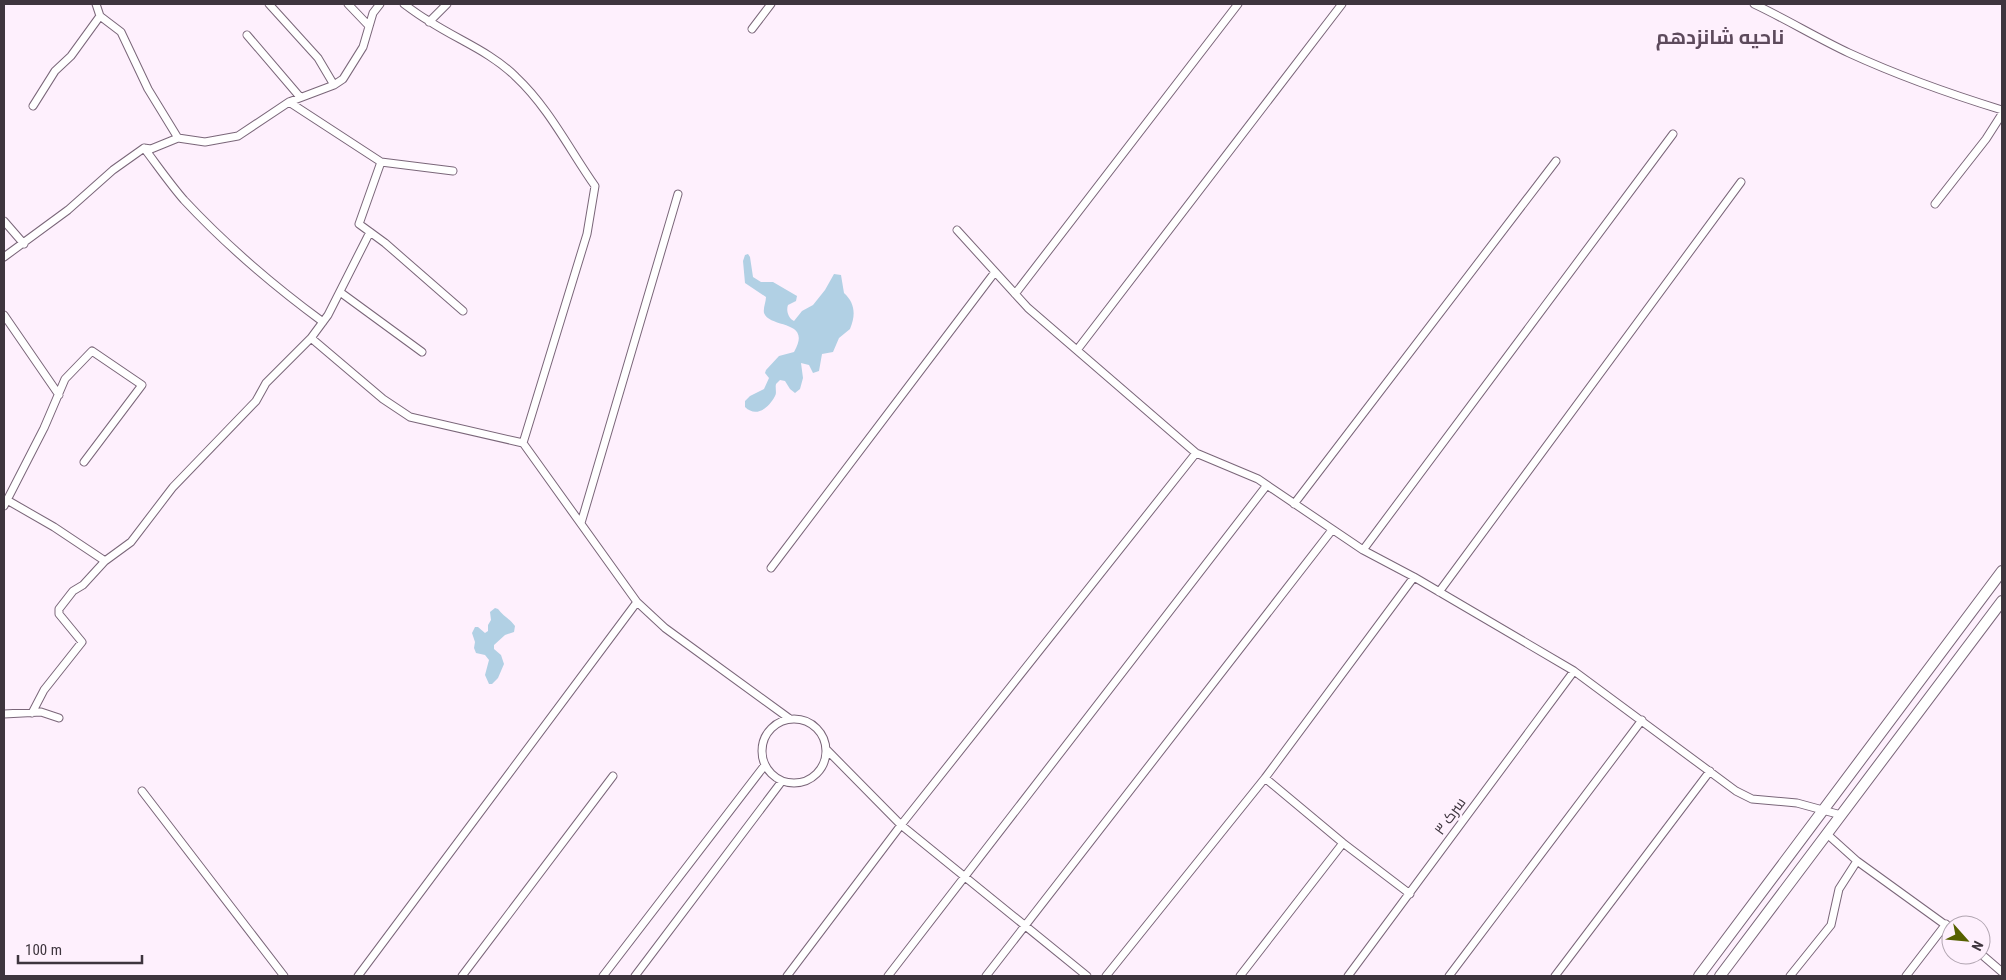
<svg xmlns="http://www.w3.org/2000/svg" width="2006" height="980" viewBox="0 0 2006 980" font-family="'Roboto Condensed',Cairo,sans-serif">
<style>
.water{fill:#b1d0e4}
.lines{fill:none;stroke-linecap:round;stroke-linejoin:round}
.street-casing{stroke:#7a6679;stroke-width:9}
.secondary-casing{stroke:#7a6679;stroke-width:12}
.street{stroke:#fff;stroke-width:7}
.secondary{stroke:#fff;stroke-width:10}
.labels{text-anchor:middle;stroke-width:5;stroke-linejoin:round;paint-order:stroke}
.street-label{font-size:15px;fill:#3e353e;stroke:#fef0fd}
.district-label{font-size:20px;font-weight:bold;fill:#5d4a5c;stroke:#fef0fd}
</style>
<rect width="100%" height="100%" fill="#fef0fd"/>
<!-- water -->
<path class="water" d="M748,254L750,257L753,277L761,282H773L797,296L796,301L788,305C786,310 788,318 794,321L802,311L813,305L825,290L834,274L841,275L844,293C855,303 856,315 850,329L839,338L833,352L822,354L819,371L813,373L809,365L801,363L803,378L800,389L795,393L790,389L785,381L780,380L776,384C775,388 777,393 775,396C769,408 756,418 745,407V401L750,396L764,389L769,378L765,373L766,370L779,356L794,352C813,319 770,329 764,313C763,308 766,302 766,297L745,283L743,261L745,255Z
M495,608L498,609C503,616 510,619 515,626L514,632L505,635L494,645V649L501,655L504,664L498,678L492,684H489L485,675L489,660L485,655L476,653L474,648L475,642L472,633L475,627H478L485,633L488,631V625L491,620L490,612Z"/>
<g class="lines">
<defs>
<path id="street" d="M96,4L100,16L121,32L148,89L178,138
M269,4L318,58L334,85
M348,4L369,26
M404,4C412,10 420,16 429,21C458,40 491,52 516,77C549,108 569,149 595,186L587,234L523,443
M1754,4C1786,19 1817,38 1849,53C1899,76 1950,94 2002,110
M429,22L447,4
M752,29L771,4
M247,35L300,97
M289,102L381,162L453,171
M33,106L55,71L71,56L100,16
M144,148C157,165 170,184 184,200C226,245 274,286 323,322
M381,162L359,224L370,232L328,315L311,338L383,399L410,417L523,443L637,602L665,628L790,719
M1935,204L1986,139L2002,114
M4,221L24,244
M957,230L1028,308L1196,453L1258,479L1363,550L1414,577L1574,671L1736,791L1752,799L1797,803L1841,815
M370,232L385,243L463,311
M4,257L68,210L113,170L144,148L151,149L178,138L205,142L238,136L289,102L334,85L343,79L363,47L373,13L380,4
M340,292L422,352
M1015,294L1238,4
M4,315L59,395
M1077,350L1342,4
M7,500L54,527L105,561
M1294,504L1556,161
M4,506L44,428L65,379L92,351L142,385L84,462
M581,523L678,194
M1363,550L1673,134
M771,568L995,272
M1439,592L1741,182
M32,713L44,690L82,642L59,614V609L73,591L83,585L105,561L131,542L173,487L256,401L266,383L311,338
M4,714L41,712L59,718
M762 751a32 32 0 1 1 64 0a32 32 0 1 1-64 0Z
M827,750L901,825L1087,976
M1265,778L1343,843L1410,894
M142,791L284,976
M1827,834L1857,861L1951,929
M1981,954L2002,972
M358,976L637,602
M462,976L613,776
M603,976L765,765
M635,976L782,781
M787,976L901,825L1196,453
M888,976L1267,485
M986,976L1332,530
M1106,976L1265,778L1414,577
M1240,976L1343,843
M1348,976L1574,671
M1449,976L1642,720
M1555,976L1710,771
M1790,976L1831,925L1839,889L1857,861
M1906,976L1946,924"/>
<path id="secondary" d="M1699,976L2002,571
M1720,976L2002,601"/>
</defs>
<!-- street casing -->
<use href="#street" class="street-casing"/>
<!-- secondary casing -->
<use href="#secondary" class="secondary-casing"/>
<!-- street -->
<use href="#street" class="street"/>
<!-- secondary -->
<use href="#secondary" class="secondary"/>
</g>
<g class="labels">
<!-- street labels -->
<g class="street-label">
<text transform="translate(1450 816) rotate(-54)" y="5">سرک ۳</text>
</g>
<!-- district labels -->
<g class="district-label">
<text x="1720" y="44">ناحیه شانزدهم</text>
</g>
</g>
<!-- border -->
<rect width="2006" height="980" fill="none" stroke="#3e353e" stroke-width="10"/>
<!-- north arrow -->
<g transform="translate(1966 940) rotate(117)"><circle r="24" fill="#fef0fd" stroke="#b1a5b1"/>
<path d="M0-4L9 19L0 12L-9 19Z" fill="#566000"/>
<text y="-8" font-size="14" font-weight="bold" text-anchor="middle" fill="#3e353e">N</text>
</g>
<!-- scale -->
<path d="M18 955v8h124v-8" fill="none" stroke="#3e353e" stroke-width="2.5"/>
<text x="25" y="955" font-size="15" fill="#3e353e" stroke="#fef0fd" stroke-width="4" paint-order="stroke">100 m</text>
</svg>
